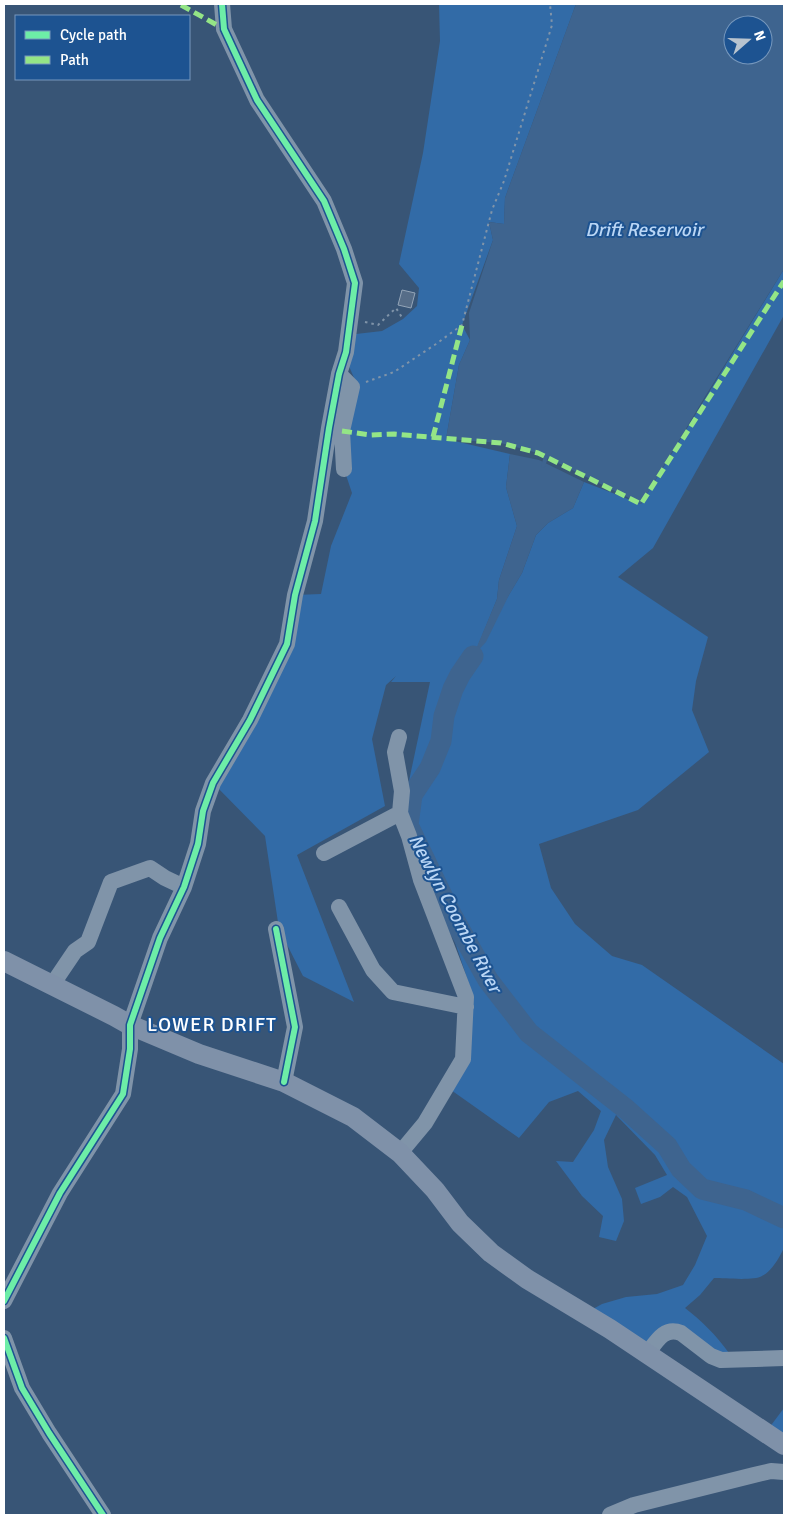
<svg xmlns="http://www.w3.org/2000/svg" width="788" height="1519" viewBox="0 0 788 1519" font-family="Signika,sans-serif">
<style>
.green{fill:#326ba7}
.water{fill:#3e648f;fill-rule:evenodd}
.lines{fill:none;stroke-linecap:round;stroke-linejoin:round}
.stream{stroke:#3e648f;stroke-width:4}
.river{stroke:#3e648f;stroke-width:21}
.building{fill:#566d88;stroke:#94a5b8}
.path{stroke:#8094a9;stroke-width:2;stroke-dasharray:2.5 4;stroke-linecap:butt}
.minor{stroke:#8094a9;stroke-width:16}
.major{stroke:#7f91a9;stroke-width:20}
.quiet{stroke:#94e586;stroke-width:5;stroke-dasharray:10 5;stroke-linecap:butt}
.cycleway-casing{stroke:#1d5391;stroke-width:9}
.cycleway{stroke:#6deda7;stroke-width:6}
.labels{text-anchor:middle;stroke-width:4;stroke-linejoin:round;paint-order:stroke}
.water-label{font-size:19px;font-style:italic;fill:#bad6f5;stroke:#1d5391}
.quarter-label{font-size:20px;letter-spacing:1px;fill:#fff;stroke:#1d5391}
</style>
<rect width="100%" height="100%" fill="#385576"/>
<!-- green -->
<path class="green" d="M439,4H576L505,198L504,224L489,222L493,240L462,325L470,340L459,365L446,439L510,454L506,487L517,526L499,580L497,599L477,648L522,573L536,535L548,523L573,508L584,482L641,504L784,269V315L653,548L618,577L708,637L696,681L692,710L709,752L638,810L539,844L551,888L575,924L612,956L642,965L784,1064V1248C779,1258 772,1271 762,1276C754,1281 724,1278 714,1278L700,1295L685,1308C702,1321 716,1335 729,1353L712,1352L686,1329L647,1354L584,1314L602,1304L626,1297L657,1294L683,1285L695,1265L707,1236L687,1197L673,1187L660,1197L641,1204L635,1188L667,1175L655,1155L616,1115L604,1140L608,1167L622,1199L624,1221L616,1241L599,1237L603,1216L582,1196L556,1161L573,1162L594,1130L601,1111L578,1091L549,1102L519,1138L451,1090L471,990L406,795L430,682H391L396,676L386,685L372,739L385,806L297,855L354,1002L303,976L279,929L265,836L213,783L287,644L295,595L321,594L331,546L352,493L344,469L355,380L348,364L356,334L382,331L403,319L417,306L419,288L399,264L423,153L440,41Z
M784,1408V1437L769,1428Z"/>
<!-- water -->
<path class="water" d="M576,4H784V269L706,395L641,504L538,453L501,443L446,439L459,365L470,340L469,313L493,240L489,222L504,224L505,198ZM733,25H763V55H733Z
M510,454L539,460L584,482L573,508L548,523L536,535L522,573L509,595L486,642L473,656L497,599L499,580L517,526L506,487Z"/>
<g class="lines">
<!-- stream -->
<path class="stream" d="M543,466L546,457"/>
<!-- river -->
<path class="river" d="M473,656L460,675L453,689L444,716L441,741L430,768L412,795L408,825L451,914L488,980L529,1033L626,1109L667,1146L681,1169L702,1189L746,1200L784,1218"/>
</g>
<!-- building -->
<path class="building" d="M402,290L415,293L411,308L398,305Z"/>
<g class="lines">
<!-- path -->
<path class="path" d="M365,322L378,325L396,308L403,319
M366,382L394,372L436,344L462,325L492,210L504,181L552,25L550,4"/>
<!-- minor -->
<path class="minor" d="M339,374L352,387L342,431L344,469
M399,737L395,752L402,791L400,813L409,836L421,880L466,997L463,1059L425,1123L400,1153
M324,853L400,813
M339,907L373,970L393,992L466,1007
M276,929L295,1027L284,1082
M52,985L75,951L88,942L111,882L150,868L165,878L184,887
M4,1301L60,1193L123,1094L130,1049V1025L160,938L184,887L198,844L203,811L213,783L250,720L287,644L295,595L315,521L329,428L339,374L346,352L355,283L344,249L324,201L257,100L224,29L222,4
M4,1338L22,1388L49,1433L103,1515
M647,1354C656,1342 664,1326 681,1333L711,1356L721,1360L784,1358
M610,1515L634,1505L754,1475L771,1471L784,1472"/>
<!-- major -->
<path class="major" d="M4,961L114,1016L130,1025L199,1054L284,1082L353,1117L400,1153L435,1190L460,1223L491,1253L527,1279L610,1329L784,1445"/>
<!-- quiet -->
<path class="quiet" d="M181,5L224,29
M342,431L371,435L394,434L501,443L538,453L641,504L784,281
M433,437L462,325"/>
<defs>
<path id="cycleway" d="M276,929L295,1027L284,1082
M4,1301L60,1193L123,1094L130,1049V1025L160,938L184,887L198,844L203,811L213,783L250,720L287,644L295,595L315,521L329,428L339,374L346,352L355,283L344,249L324,201L257,100L224,29L222,4
M4,1338L22,1388L49,1433L103,1515"/>
</defs>
<!-- cycleway casing -->
<use href="#cycleway" class="cycleway-casing"/>
<!-- cycleway -->
<use href="#cycleway" class="cycleway"/>
</g>
<g class="labels">
<!-- water labels -->
<g class="water-label">
<text x="644" y="236">Drift Reservoir</text>
<text transform="translate(456 913) rotate(62)" y="7">Newlyn Coombe River</text>
</g>
<!-- quarter labels -->
<g class="quarter-label">
<text x="212" y="1031">LOWER DRIFT</text>
</g>
</g>
<!-- border -->
<rect width="788" height="1519" fill="none" stroke="#ffffff" stroke-width="10"/>
<!-- legend -->
<rect x="15" y="15" width="175" height="65" fill="#1d5391" stroke="#7798bd"/>
<rect x="25" y="31" width="25" height="8" fill="#6deda7" stroke="#7798bd"/>
<text x="60" y="40" font-size="15" fill="#ffffff">Cycle path</text>
<rect x="25" y="56" width="25" height="8" fill="#94e586" stroke="#7798bd"/>
<text x="60" y="65" font-size="15" fill="#ffffff">Path</text>
<!-- north arrow -->
<g transform="translate(748 40) rotate(70)"><circle r="24" fill="#1d5391" stroke="#7798bd"/>
<path d="M0-4L9 19L0 12L-9 19Z" fill="#b9c4cf"/>
<text y="-8" font-size="14" font-weight="bold" text-anchor="middle" fill="#ffffff">N</text>
</g>
</svg>
